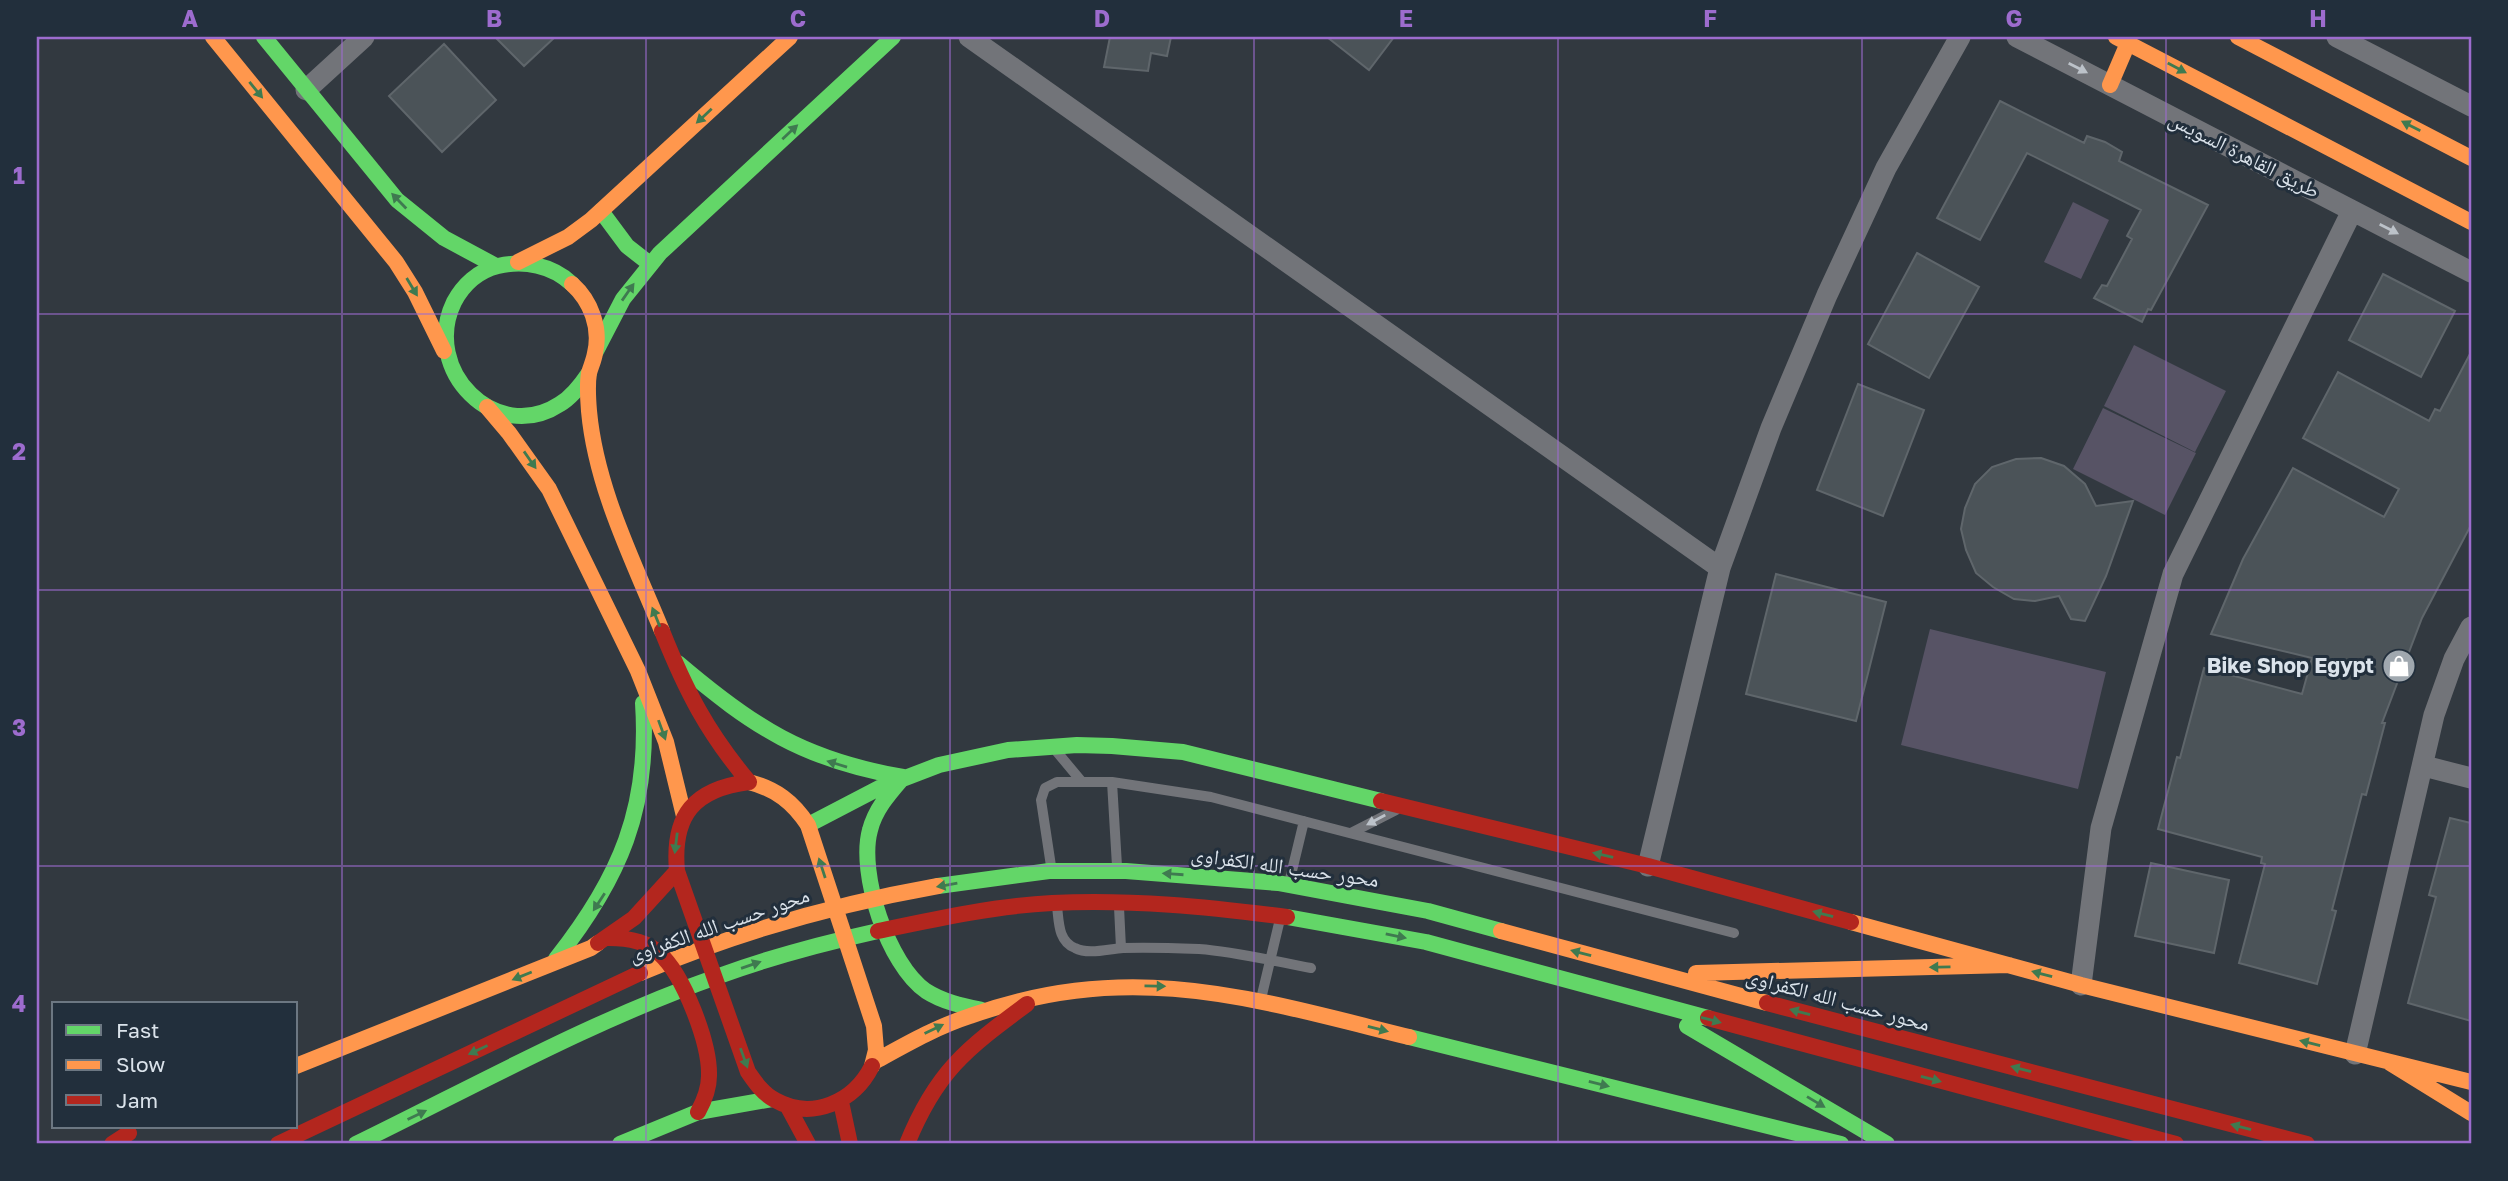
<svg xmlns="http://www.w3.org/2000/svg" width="2508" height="1181" viewBox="0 0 2508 1181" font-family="'Golos Text','Noto Naskh Arabic',sans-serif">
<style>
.green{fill:#575365}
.building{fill:#4b5358;stroke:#5f666b;stroke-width:2}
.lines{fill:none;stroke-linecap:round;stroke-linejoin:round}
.lane{stroke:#727479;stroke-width:10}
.street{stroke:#727479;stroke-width:21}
.fast{stroke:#63d668;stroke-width:16}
.slow{stroke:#ff974d;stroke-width:16}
.jam{stroke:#b3261e;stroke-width:16}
.oneway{fill:#bcc2c9}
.oneway2{fill:#3f7a50}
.grid{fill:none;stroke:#9d6cce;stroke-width:2;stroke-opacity:0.55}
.labels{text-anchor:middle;stroke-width:6;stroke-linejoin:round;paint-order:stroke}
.street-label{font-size:21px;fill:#dbe3eb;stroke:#222f3c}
.poi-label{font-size:21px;font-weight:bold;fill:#dbe3eb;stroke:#222f3c;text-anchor:end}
.neatline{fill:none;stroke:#9d6cce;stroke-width:2.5}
.grid-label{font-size:23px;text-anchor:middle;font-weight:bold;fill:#9d6cce}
</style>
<rect width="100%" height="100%" fill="#323940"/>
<!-- green -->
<path class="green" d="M2073,202L2109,220L2081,279L2044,262Z
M2134,345L2226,391L2195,452L2104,406Z
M2103,408L2196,453L2165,515L2073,469Z
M1930,629L2106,672L2078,789L1901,745Z"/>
<!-- building -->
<path class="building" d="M495,37H555L524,66Z
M1110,37H1171L1167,56L1151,53L1148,71L1104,67Z
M1327,37H1394L1369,70Z
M444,44L496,100L442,152L389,96Z
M2000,101L2084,143L2087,136L2105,142L2122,152L2119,161L2208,205L2151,310L2148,309L2142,322L2094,298L2102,285L2107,286L2132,239L2127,236L2141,210L2027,153L1980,240L1937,218Z
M1917,253L1979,287L1929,378L1868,344Z
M2383,274L2455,311L2421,377L2349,340Z
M2471,352V525L2422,618L2382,723H2385L2366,795L2362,794L2332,910L2336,911L2317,984L2239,963L2265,864L2261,863L2262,857L2158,829L2177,757L2180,758L2204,668L2302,694L2312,658L2211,634L2243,559L2293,468L2384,517L2399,489L2303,438L2338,372L2429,421L2435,409L2440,411Z
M1858,384L1924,410L1883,516L1817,490Z
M2041,458L2064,466L2085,484L2096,506L2133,501L2106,576L2085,621L2071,619L2059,596L2035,601L2014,599L1993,587L1976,573L1966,550L1961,529L1965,508L1975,484L1992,467L2016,459Z
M1776,574L1886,602L1856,721L1746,694Z
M2450,818L2471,823V1021L2408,1003L2436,897L2429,895Z
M2151,863L2229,880L2214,953L2135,936Z"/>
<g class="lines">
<!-- lane -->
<path class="lane" d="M1057,752L1082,782
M1112,782L1117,866
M1351,833L1396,810
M1051,866L1041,800L1045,788L1057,782H1112L1211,797L1734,933
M1289,883L1304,821
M1057,906C1059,922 1058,941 1075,948C1088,955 1108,949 1123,948C1148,947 1174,948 1199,949C1237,952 1274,961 1311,968
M1119,907L1121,948
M1261,999L1280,919"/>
<!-- street -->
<path class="street" d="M969,37L1720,568
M2017,37L2471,272
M2337,37L2471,106
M306,90L364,37
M2424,766L2471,778
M1648,866L1720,568L1771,428L1827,295L1886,168L1960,37
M2081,985L2101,828L2173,574L2352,211
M2355,1054L2434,715L2454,659L2471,627"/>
<!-- fast -->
<path class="fast" d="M264,37L397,200L444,238L496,266
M601,211L627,246L650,264
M572,284C552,265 524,260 498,266C478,271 463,285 454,302C421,370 496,446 560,404C572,397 581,385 589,373
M596,351L623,299L660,253L893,37
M678,663C753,727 804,760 903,777
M901,780C888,795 875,810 870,830C858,873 888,965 926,991C943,1002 963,1006 982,1010
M808,825L879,788L939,765L1008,750L1077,745L1112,746L1183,752L1381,801
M938,886L1049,871H1126L1278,883L1428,911L1501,931
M1287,917L1426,942L1708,1018
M556,959C620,878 650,808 643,703
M1687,1026L1887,1144
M1409,1037L1841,1144
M356,1144C475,1086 593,1020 719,976C771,957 824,943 878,931
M620,1144L698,1112L772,1099"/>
<!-- slow -->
<path class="slow" d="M213,37L396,262L415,292L444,351
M2116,37L2471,222
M2238,37L2471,158
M2110,85L2128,43
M518,262L568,237L591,220L790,37
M572,284C591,301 601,328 595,353C594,360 591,366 589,373C587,385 588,399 589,411C596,488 633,560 662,631
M487,407L509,433L549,489L638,671L666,742L684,816
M749,782C776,789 793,802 808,825L874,1026L876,1050L872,1066
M1851,922L2081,985L2471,1082
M1501,931L1767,1003
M640,973C736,933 836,904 938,886
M1696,973L2009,965
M874,1062C905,1045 936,1027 970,1016C1131,959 1251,998 1409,1037
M2390,1063L2471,1113
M296,1066L591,948L598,943"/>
<!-- jam -->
<path class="jam" d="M662,631C686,691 707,732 749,782
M749,782C694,789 672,815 677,871L748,1072C755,1082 763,1094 775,1100C812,1121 854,1102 872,1066
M1381,801L1648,866L1851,922
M878,931C935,919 994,906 1052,903C1131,899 1209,907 1287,917
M609,938C627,938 646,941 659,953C684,975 710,1044 709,1076C709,1089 704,1101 698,1112
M598,943L634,918L677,871
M1767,1003L2307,1144
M1708,1018L2176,1144
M841,1102L850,1144
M788,1107L808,1144
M112,1144L129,1133
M278,1144L640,973
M907,1144C936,1072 966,1049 1027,1004"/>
</g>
<!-- one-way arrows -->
<defs><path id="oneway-solid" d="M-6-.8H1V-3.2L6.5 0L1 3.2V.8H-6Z" transform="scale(1.75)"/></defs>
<g class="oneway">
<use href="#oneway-solid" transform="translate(2078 68) rotate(27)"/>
<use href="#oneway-solid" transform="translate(2389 229) rotate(27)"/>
<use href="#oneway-solid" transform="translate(1376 820) rotate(152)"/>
</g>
<g class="oneway2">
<use href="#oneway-solid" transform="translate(2177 68) rotate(28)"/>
<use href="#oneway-solid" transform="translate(256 90) rotate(51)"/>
<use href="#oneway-solid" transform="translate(704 116) rotate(137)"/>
<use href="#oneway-solid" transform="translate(2411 126) rotate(-153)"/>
<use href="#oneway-solid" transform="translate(790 132) rotate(-43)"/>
<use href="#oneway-solid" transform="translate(399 201) rotate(-134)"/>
<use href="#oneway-solid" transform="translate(412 287) rotate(59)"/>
<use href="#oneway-solid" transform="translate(628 292) rotate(-55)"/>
<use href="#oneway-solid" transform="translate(530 460) rotate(55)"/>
<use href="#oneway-solid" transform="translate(656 617) rotate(-112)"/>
<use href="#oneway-solid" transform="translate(662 730) rotate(70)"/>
<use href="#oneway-solid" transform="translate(837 764) rotate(-163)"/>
<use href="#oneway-solid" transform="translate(676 843) rotate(97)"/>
<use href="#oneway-solid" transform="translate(1603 855) rotate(-167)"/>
<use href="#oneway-solid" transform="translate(822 868) rotate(-108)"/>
<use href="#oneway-solid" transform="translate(1173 874) rotate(-176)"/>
<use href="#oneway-solid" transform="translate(947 885) rotate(170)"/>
<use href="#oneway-solid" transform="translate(599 902) rotate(123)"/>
<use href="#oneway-solid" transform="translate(1823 914) rotate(-165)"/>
<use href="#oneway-solid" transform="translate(1396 936) rotate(12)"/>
<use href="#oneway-solid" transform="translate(1581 953) rotate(-165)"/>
<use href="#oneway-solid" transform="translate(751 965) rotate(-19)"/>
<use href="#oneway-solid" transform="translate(1940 967) rotate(179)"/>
<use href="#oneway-solid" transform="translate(2042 974) rotate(-165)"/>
<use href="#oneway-solid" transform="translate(522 976) rotate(158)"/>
<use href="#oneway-solid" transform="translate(1155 986) rotate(1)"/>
<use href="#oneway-solid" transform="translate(1800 1012) rotate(-165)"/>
<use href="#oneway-solid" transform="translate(1711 1020) rotate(15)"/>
<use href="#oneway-solid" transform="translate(934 1029) rotate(-26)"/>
<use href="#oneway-solid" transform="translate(1378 1029) rotate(14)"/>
<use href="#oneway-solid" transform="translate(2310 1043) rotate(-166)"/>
<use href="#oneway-solid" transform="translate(478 1050) rotate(155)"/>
<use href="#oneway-solid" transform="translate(744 1058) rotate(70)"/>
<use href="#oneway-solid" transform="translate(2021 1069) rotate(-165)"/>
<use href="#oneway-solid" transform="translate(1931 1079) rotate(15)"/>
<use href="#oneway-solid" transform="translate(1599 1084) rotate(14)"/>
<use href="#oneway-solid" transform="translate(1816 1102) rotate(31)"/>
<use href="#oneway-solid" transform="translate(417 1115) rotate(-26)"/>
<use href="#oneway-solid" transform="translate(2241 1127) rotate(-165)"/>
</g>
<!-- grid -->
<path class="grid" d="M342,37V1144M646,37V1144M950,37V1144M1254,37V1144M1558,37V1144M1862,37V1144M2166,37V1144M37,314H2471M37,590H2471M37,866H2471"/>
<!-- icons -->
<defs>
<symbol id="shop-disc" viewBox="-11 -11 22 22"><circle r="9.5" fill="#a0a8af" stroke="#222f3c"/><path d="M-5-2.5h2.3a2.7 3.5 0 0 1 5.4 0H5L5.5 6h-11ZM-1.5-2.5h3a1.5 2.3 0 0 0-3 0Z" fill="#fff"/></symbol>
</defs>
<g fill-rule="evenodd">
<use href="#shop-disc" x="2380" y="647" width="38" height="38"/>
</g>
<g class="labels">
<!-- street labels -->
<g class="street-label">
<text transform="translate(2244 155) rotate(27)" y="7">طريق القاهرة السويس</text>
<text transform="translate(1285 867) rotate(8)" y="7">محور حسب الله الكفراوى</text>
<text transform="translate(719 925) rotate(-19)" y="7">محور حسب الله الكفراوى</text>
<text transform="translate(1838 1000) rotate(15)" y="7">محور حسب الله الكفراوى</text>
</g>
<!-- poi labels -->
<g class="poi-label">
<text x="2374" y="673">Bike Shop Egypt</text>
</g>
</g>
<!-- border -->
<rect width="2508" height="1181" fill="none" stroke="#222f3c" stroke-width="77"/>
<!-- legend -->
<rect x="52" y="1002" width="245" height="126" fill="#222f3c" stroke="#6c7782" stroke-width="2"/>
<rect x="66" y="1025" width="35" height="10" fill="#63d668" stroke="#6c7782" stroke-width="2"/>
<text x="116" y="1038" font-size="21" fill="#dbe3eb">Fast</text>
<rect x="66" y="1060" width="35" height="10" fill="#ff974d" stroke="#6c7782" stroke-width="2"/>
<text x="116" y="1072" font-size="21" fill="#dbe3eb">Slow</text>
<rect x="66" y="1095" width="35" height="10" fill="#b3261e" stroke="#6c7782" stroke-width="2"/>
<text x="116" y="1108" font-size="21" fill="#dbe3eb">Jam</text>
<rect x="38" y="38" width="2432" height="1104" class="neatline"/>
<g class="grid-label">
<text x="190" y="27">A</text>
<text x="494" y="27">B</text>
<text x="798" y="27">C</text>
<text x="1102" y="27">D</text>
<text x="1406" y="27">E</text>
<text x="1710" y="27">F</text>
<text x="2014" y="27">G</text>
<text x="2318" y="27">H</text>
<text x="19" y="184">1</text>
<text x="19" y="460">2</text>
<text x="19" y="736">3</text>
<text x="19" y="1012">4</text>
</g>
</svg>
